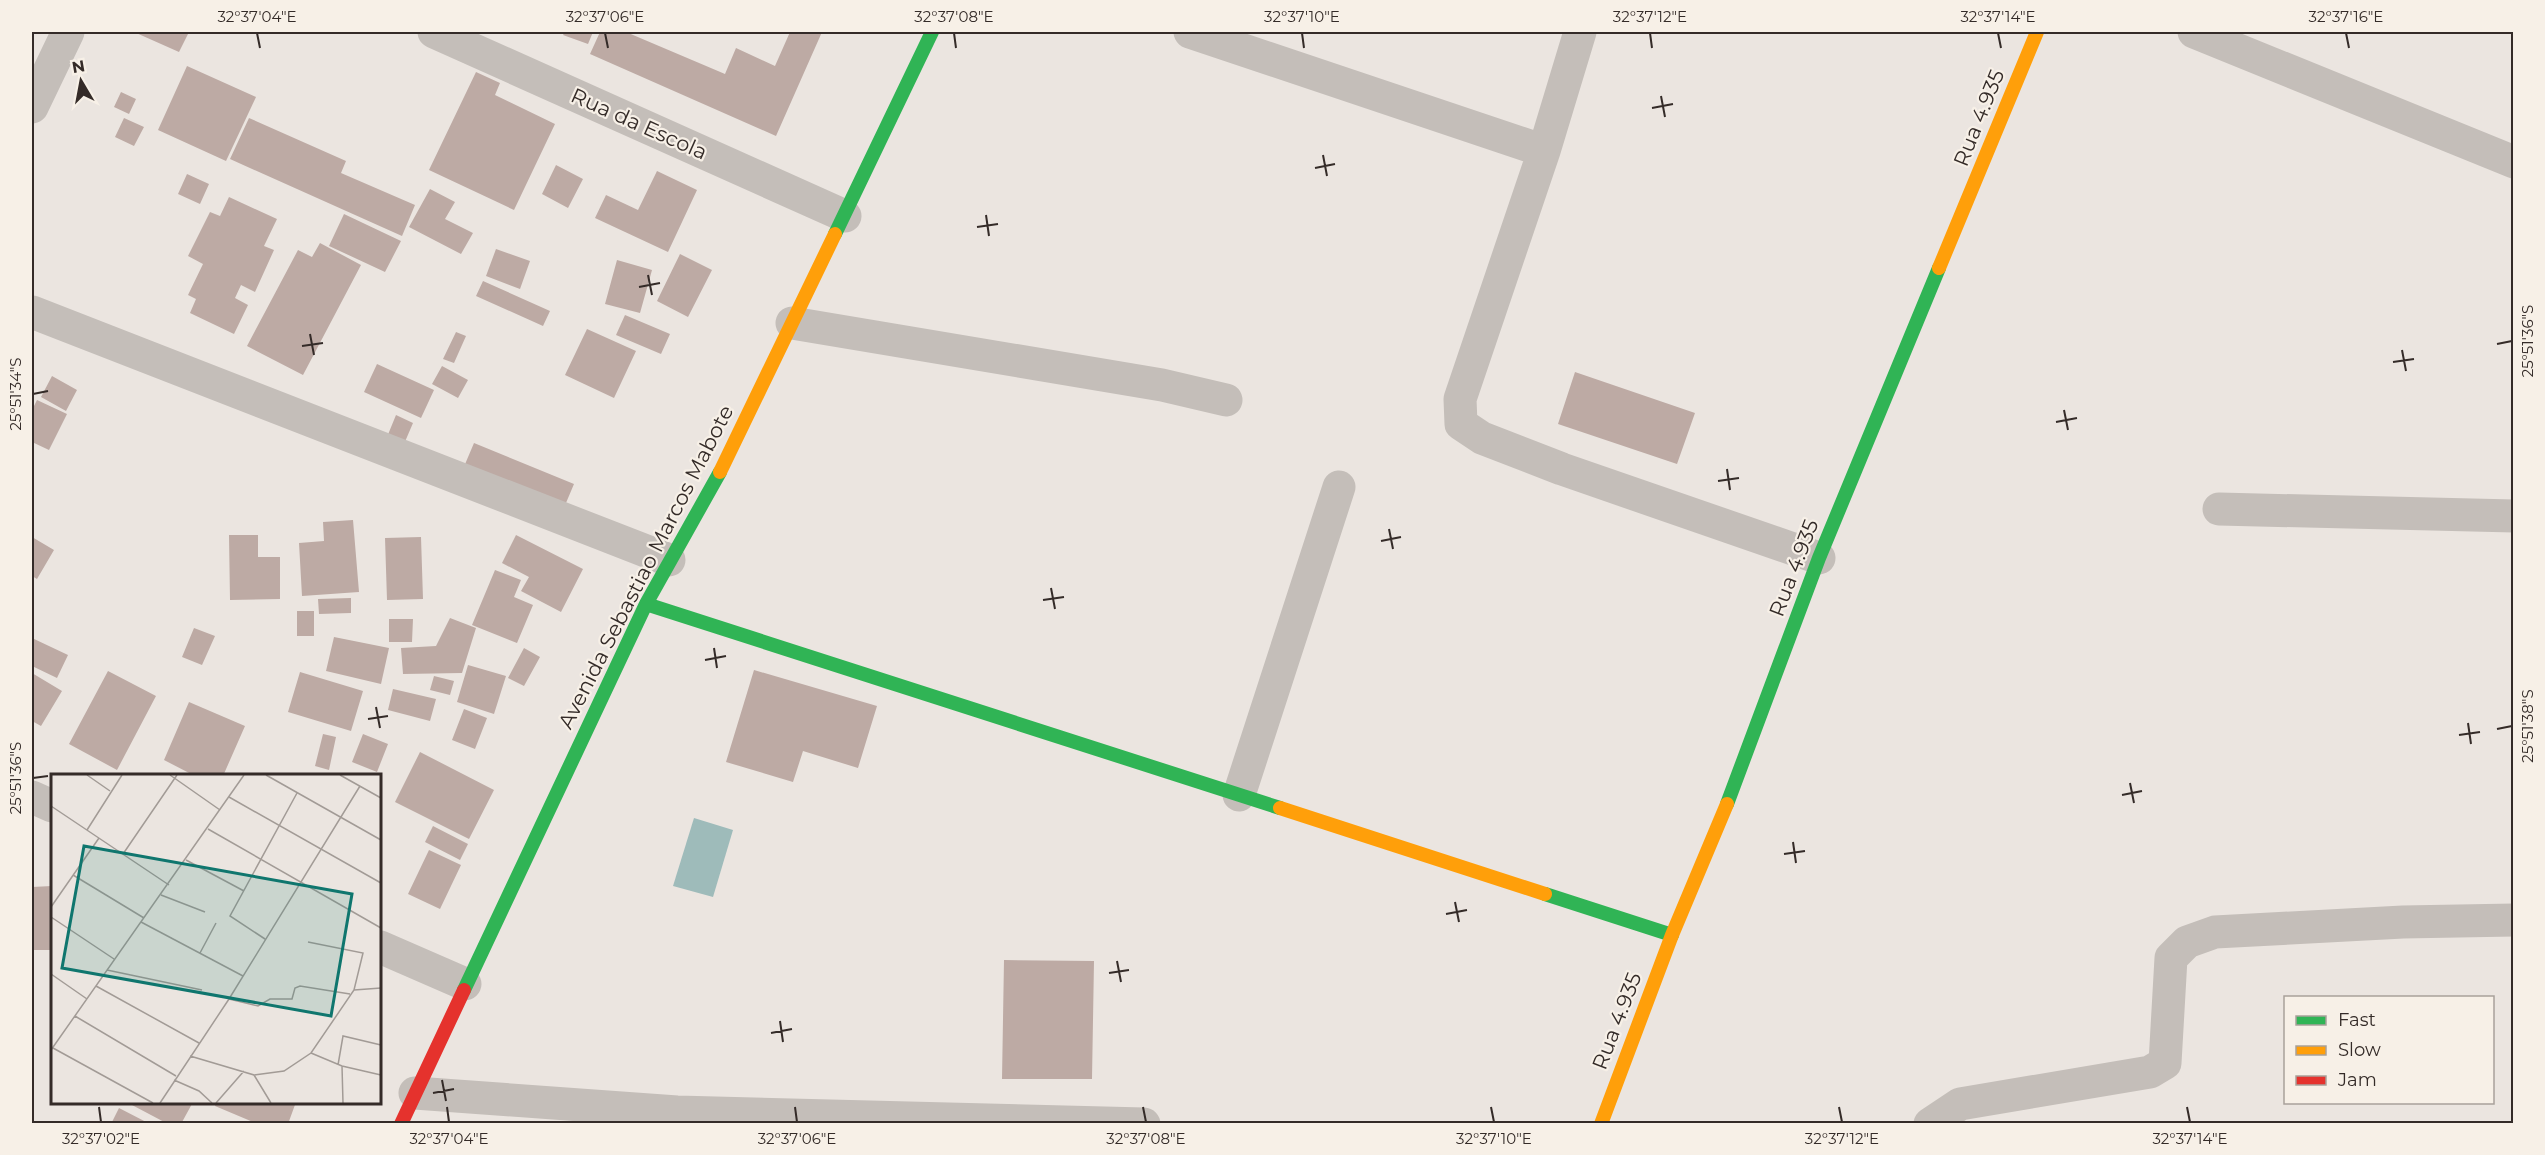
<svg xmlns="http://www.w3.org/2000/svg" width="2545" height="1155" viewBox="0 0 2545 1155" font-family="Montserrat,sans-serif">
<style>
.water{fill:#9ebbba}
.building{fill:#bdaaa4}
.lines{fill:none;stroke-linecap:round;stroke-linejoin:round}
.street{stroke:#c4beb9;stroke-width:33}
.fast{stroke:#30b455;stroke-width:14}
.slow{stroke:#ff9f0a;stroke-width:14}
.jam{stroke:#e5322d;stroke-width:14}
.ticks{fill:none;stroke:#342b28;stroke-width:2}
.labels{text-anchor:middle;stroke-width:4.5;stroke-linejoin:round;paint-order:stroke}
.street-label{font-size:21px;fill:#342b28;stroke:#f7f0e7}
.inset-road{fill:none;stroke:#a29b96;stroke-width:1.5}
.view{fill:#0f766e;fill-opacity:0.15;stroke:#0f766e;stroke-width:3}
.inset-edge{fill:none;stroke:#342b28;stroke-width:3}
.neatline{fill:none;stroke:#342b28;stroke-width:2}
.ticks-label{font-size:15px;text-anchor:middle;fill:#342b28}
</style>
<rect width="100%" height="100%" fill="#ebe5e0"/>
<!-- water -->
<path class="water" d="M694,818L733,830L713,897L673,886Z"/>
<!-- building -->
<path class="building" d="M134,32H189L179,52Z
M565,32H593L588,44L563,35Z
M600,32H626L725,74L736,48L775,66L790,32H822L776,136L590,54Z
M187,66L256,97L226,161L158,130Z
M476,72L500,83L495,95L555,124L514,210L429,170Z
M121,92L136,99L129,114L114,107Z
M124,118L144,127L134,146L115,137Z
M249,118L346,161L341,173L415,205L402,236L230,159Z
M556,165L583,179L568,208L542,194Z
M657,171L697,190L668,252L595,218L606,195L638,210Z
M187,174L209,184L200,204L178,194Z
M430,189L455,202L445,219L473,233L461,254L409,227Z
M229,197L277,219L264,246L274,250L255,292L241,285L235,298L248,305L234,334L190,313L196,299L188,295L203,264L188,256L210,212L220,216Z
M344,214L401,241L385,272L329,246Z
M320,243L361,265L303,375L247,346L298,250L312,257Z
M496,249L530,261L520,289L486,276Z
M680,254L712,270L688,317L657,301Z
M617,260L652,270L640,313L605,304Z
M483,281L550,311L543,326L476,296Z
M625,315L670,334L661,354L616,335Z
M587,329L636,351L614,398L565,375Z
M456,332L466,336L454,363L443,359Z
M377,364L434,390L421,418L364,392Z
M442,366L468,380L458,398L432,384Z
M1575,372L1695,413L1677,464L1558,424Z
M52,376L77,390L66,411L41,397Z
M37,400L67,414L49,450L32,442V410Z
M396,415L413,423L404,444L387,437Z
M474,443L574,484L563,510L463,469Z
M353,520L359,592L302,596L299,543L324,541L323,522Z
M229,535H258V557H280V599L230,600Z
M516,535L583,569L561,612L521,591L529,577L502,563Z
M32,537L54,550L37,579L32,576Z
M421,537L423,599L387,600L385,538Z
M495,570L521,580L514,597L533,605L517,643L472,625Z
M351,598V613L319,614L318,599Z
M297,611H314V636H297Z
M450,618L476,628L462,673L403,674L401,648L436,646Z
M389,619H413L412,642H389Z
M194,628L215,636L202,665L182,657Z
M334,637L389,648L381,684L326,671Z
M32,638L68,655L57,678L32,666Z
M524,648L540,657L524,686L508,678Z
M468,665L506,676L494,714L457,702Z
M754,670L877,706L858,768L803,751L793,782L726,762Z
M108,671L156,696L117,770L69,744Z
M300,672L363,691L351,731L288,712Z
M32,673L62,691L41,726L32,721Z
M434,676L454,681L450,695L430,690Z
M393,689L436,699L430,721L388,710Z
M189,702L245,726L223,776H195L164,760Z
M464,709L487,718L475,749L452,740Z
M323,734L336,737L329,770L315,766Z
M363,734L388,744L377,772L352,762Z
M420,752L494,790L469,839L395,802Z
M433,826L468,844L460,860L425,842Z
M429,850L461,865L440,909L408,894Z
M52,886V950H32V887Z
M1004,960L1094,961L1092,1079H1002Z
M133,1102H193L181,1124H168L132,1105Z
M216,1102H296L288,1124H258L215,1106Z
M119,1108L150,1124H111Z"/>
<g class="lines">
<!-- street -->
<path class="street" d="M434,32L845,216
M1190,32L1544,151
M1580,32L1544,151L1460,399L1461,424L1482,438L1562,469L1819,558
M2194,32L2514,162
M32,107L68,32
M32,312L669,560
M792,323L1162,385L1226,400
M2219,509L2514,516
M1239,795L1339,487
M32,797L52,806
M380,947L465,984
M415,1093L677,1112L1144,1124
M1930,1124L1960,1104L2150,1072L2165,1063L2171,958L2187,942L2215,932L2403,922L2514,920"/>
<!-- fast -->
<path class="fast" d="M835,234L932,32
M646,604L1280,808
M1727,804L1819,558L1939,268
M1545,894L1672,935
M464,990L646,604L720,472"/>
<!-- slow -->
<path class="slow" d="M1939,268L2037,32
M720,472L835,234
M1280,808L1545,894
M1601,1124L1672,935L1727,804"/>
<!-- jam -->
<path class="jam" d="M401,1124L464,990"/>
</g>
<!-- ticks -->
<path class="ticks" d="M257,33L260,48M605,33L608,48M954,33L956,48M1302,33L1304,48M1650,33L1652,48M1998,33L2001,48M2346,33L2349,48M1661,96L1665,117M1652,108L1673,104M1323,155L1327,176M1315,168L1335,164M986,215L989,236M977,227L998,224M648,275L652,295M639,287L660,283M310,334L314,355M2497,344L2512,341M302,346L323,343M2402,350L2406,371M2393,362L2414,359M33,394L48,391M2064,410L2068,430M2056,422L2077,418M1727,469L1730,490M1718,481L1739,478M1389,529L1393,549M1381,541L1401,537M1051,588L1055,609M1043,600L1064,597M714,648L717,668M705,660L726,656M376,707L380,728M368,719L388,716M2468,723L2471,744M2497,729L2512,726M2459,735L2480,732M33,778L48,776M2130,783L2134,803M2122,795L2142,791M1793,842L1796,863M1784,854L1805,851M1455,902L1459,922M1446,914L1467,910M1117,961L1121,982M1109,973L1129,970M780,1021L783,1042M771,1033L792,1029M442,1080L446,1101M433,1093L454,1089M99,1107L101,1122M447,1107L449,1122M795,1107L797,1122M1143,1107L1146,1122M1491,1107L1494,1122M1839,1107L1842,1122M2187,1107L2190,1122"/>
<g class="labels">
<!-- street labels -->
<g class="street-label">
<text transform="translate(1979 118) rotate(-68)" y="7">Rua 4.935</text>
<text transform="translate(639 124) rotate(24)" y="7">Rua da Escola</text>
<text transform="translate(646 567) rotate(-63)" y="7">Avenida Sebastiao Marcos Mabote</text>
<text transform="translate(1794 568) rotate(-69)" y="7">Rua 4.935</text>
<text transform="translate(1617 1021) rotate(-69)" y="7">Rua 4.935</text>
</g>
</g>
<!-- overview -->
<g transform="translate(51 774)">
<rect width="330" height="330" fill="#ebe5e0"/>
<path class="inset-road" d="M36,1L59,17M119,1L169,36M215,1L330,66M289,1L330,24M178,23L330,109M0,32L118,111M157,55L330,154M36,56L71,1M72,80L126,1M135,86L193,117M22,101L93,144M110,121L154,138M0,133L48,64M0,143L63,185M90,148L192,202M214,165L179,142L246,19M149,179L165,149M56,196L151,216M0,200L36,225M45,212L148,269M303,216L330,214M178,225L207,232L219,225H241L244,214L249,212L299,220M24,242L125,302M2,274L102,329M0,276L193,1M330,276V303M260,279L291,292L330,301M139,282L203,301L220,329M287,291L292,262L330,271M291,292L292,329M203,301L233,297L260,279L303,216L312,179L257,168M123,306L148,317L161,329M109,329L178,225L309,12M165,329L193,297"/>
<path class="view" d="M33,72L301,120L280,242L11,194Z"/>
<rect width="330" height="330" class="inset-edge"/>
</g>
<!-- border -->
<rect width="2545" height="1155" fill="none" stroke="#f7f0e7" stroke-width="66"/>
<!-- legend -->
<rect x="2284" y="996" width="210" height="108" fill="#f7f0e7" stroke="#a9a19b" stroke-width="1.5"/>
<rect x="2296" y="1016" width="30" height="9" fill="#30b455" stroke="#a9a19b" stroke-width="1.5"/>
<text x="2338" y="1026" font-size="18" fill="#342b28">Fast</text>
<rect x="2296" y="1046" width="30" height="9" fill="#ff9f0a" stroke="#a9a19b" stroke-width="1.5"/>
<text x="2338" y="1056" font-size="18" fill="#342b28">Slow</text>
<rect x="2296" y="1076" width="30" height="9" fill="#e5322d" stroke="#a9a19b" stroke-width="1.5"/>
<text x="2338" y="1086" font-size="18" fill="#342b28">Jam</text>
<!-- north arrow -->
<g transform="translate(81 81) rotate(350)" stroke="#f7f0e7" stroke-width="4.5" paint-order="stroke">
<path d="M0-4.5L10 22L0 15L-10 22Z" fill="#342b28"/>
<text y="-9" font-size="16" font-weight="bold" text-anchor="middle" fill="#342b28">N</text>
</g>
<rect x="33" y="33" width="2479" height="1089" class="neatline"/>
<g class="ticks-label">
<text x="257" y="22">32°37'04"E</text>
<text x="605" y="22">32°37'06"E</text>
<text x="954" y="22">32°37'08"E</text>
<text x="1302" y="22">32°37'10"E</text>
<text x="1650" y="22">32°37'12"E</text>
<text x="1998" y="22">32°37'14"E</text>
<text x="2346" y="22">32°37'16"E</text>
<text transform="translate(2528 341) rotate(-90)" y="5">25°51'36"S</text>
<text transform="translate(16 394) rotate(-90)" y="5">25°51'34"S</text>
<text transform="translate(2528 726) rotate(-90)" y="5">25°51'38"S</text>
<text transform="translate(16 778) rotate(-90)" y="5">25°51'36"S</text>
<text x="101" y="1144">32°37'02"E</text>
<text x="449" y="1144">32°37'04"E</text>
<text x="797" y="1144">32°37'06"E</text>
<text x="1146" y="1144">32°37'08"E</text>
<text x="1494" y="1144">32°37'10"E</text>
<text x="1842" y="1144">32°37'12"E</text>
<text x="2190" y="1144">32°37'14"E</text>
</g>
</svg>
